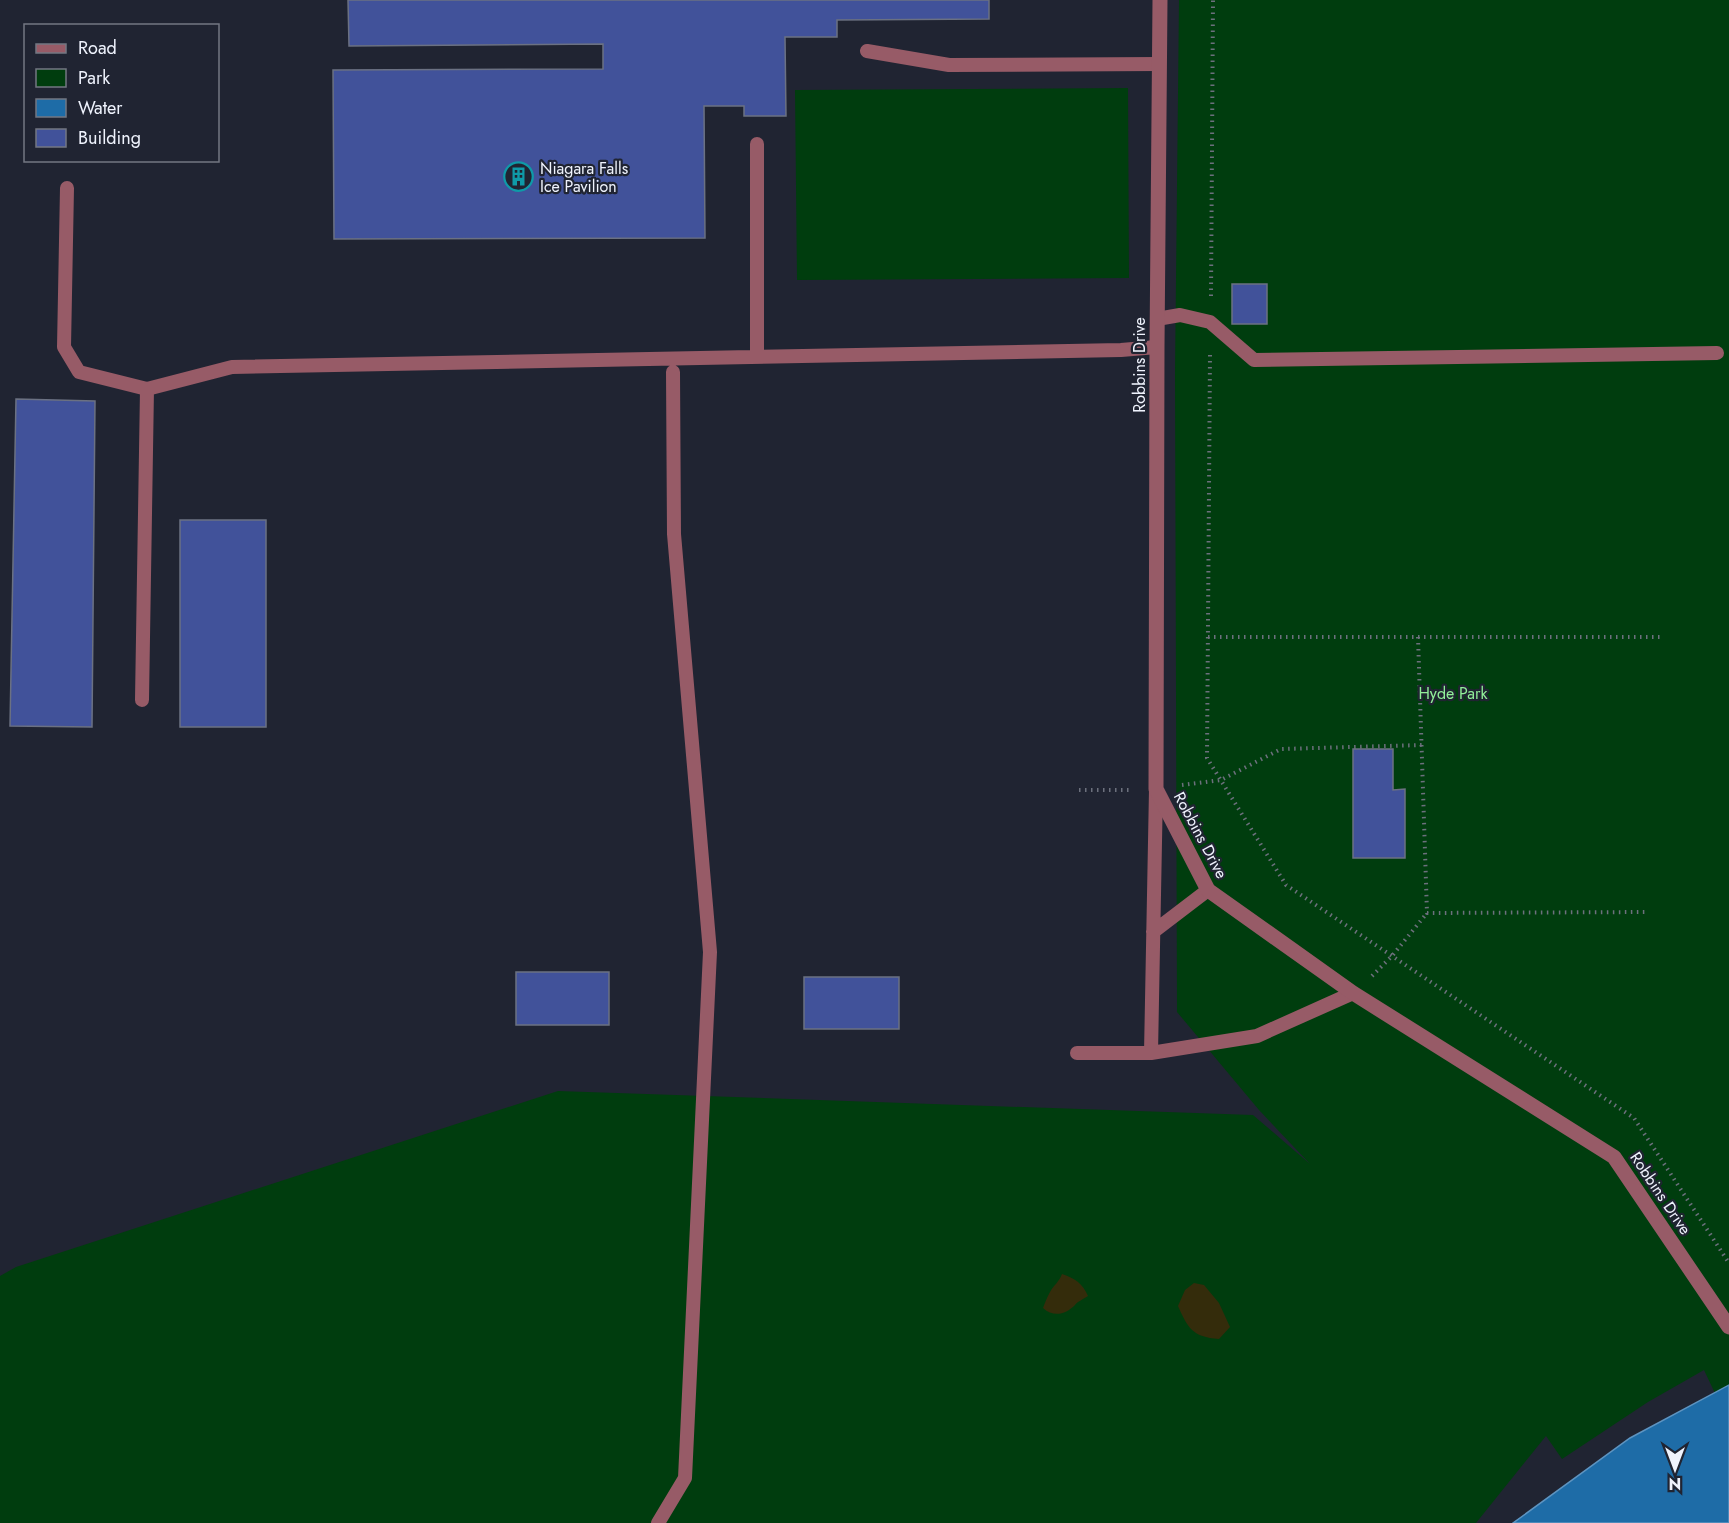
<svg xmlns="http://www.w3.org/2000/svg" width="1729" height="1523" viewBox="0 0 1729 1523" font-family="Jost,sans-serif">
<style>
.green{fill:#003d0e}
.sand{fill:#342c0b}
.water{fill:#1e6ca7;stroke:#5d94c1;stroke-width:1.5}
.building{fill:#41529a;stroke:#6b7182;stroke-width:1.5}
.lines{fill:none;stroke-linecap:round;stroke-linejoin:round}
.path{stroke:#6c707d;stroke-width:4;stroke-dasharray:1.5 4.5;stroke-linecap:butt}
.service{stroke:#975b67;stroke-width:14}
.minor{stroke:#975b67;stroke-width:15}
.labels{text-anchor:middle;stroke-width:4.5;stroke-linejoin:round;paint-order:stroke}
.poi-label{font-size:16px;fill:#eff3fd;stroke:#202432;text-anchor:start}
.street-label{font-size:16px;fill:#eff3fd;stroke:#202432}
.park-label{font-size:16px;fill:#91ef99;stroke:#202432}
</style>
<rect width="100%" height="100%" fill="#202432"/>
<!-- green -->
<path class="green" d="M1179,0H1729V1423L1704,1370L1648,1402L1562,1459L1546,1436L1476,1523H0V1276L16,1267L558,1091L1253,1115L1310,1164L1259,1110L1177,1012L1175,373Z
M1128,88L1129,278L797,280L795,90Z"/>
<!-- sand -->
<path class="sand" d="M1062,1274C1076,1279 1082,1283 1088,1296C1084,1299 1078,1301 1075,1305C1066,1314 1054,1318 1043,1308C1045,1303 1047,1297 1050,1292C1054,1285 1059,1282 1062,1274Z
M1194,1283L1204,1285L1219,1303L1230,1327L1219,1339C1192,1337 1188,1328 1178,1306L1185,1290Z"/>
<!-- water -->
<path class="water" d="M1729,1385V1523H1513L1630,1438Z"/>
<!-- building -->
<path class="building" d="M348,0H989V19L837,20V37H785L786,116H744V106H704L705,238L334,239L333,70L603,69V44L349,46Z
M1232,284H1267V324H1232Z
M16,399L95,401L92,727L10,726Z
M180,520H266V727H180Z
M1353,749H1393V790L1405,789V858H1353Z
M516,972H609V1025H516Z
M804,977H899V1029H804Z"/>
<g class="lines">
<!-- path -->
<path class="path" d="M1211,296L1213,0
M1210,355L1207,758L1286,885L1634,1118L1729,1263
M1208,637H1660
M1418,637L1427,913L1648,912
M1182,785L1221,780L1281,749L1422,745
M1079,790H1129
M1372,976L1392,956L1427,913"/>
<!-- service -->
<path class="service" d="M867,51L949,65L1159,64
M67,188L64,347L79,372L147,389L232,367L1121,350L1157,347
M1157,319L1180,315L1210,322L1254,360L1717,353
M757,357V144
M142,700L147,389
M1153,932L1208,890
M1077,1053H1151L1257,1036L1353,993
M1151,1053L1156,789
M658,1523L685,1478L710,952L674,534L673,372"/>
<!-- minor -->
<path class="minor" d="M1160,0L1157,347L1156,789L1208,890L1353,993L1614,1157L1729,1327"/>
</g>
<!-- icons -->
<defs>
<symbol id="building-ring" viewBox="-11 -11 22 22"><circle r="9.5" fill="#202432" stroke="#0f9aa8" stroke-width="1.5"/><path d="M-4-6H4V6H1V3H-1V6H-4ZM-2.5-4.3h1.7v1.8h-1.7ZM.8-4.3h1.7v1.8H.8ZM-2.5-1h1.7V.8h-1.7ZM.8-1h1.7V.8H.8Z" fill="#0f9aa8"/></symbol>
</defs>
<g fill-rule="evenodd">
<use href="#building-ring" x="502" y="160" width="33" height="33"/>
</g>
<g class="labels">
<!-- poi labels -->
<g class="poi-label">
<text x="540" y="174">Niagara Falls<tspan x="540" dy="18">Ice Pavilion</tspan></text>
</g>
<!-- street labels -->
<g class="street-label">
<text transform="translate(1139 365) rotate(-90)" y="6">Robbins Drive</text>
<text transform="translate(1201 835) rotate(62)" y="6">Robbins Drive</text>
<text transform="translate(1661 1193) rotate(56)" y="6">Robbins Drive</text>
</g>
<!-- park labels -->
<g class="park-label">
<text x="1453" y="699">Hyde Park</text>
</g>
</g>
<!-- legend -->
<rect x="24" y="24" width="195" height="138" fill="#202432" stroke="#737783" stroke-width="1.5"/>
<rect x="36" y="44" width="30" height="9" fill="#975b67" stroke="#737783" stroke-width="1.5"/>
<text x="78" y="54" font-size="18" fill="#eff3fd">Road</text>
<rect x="36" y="69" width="30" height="18" fill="#003d0e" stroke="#737783" stroke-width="1.5"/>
<text x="78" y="84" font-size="18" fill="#eff3fd">Park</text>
<rect x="36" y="99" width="30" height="18" fill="#1e6ca7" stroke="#737783" stroke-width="1.5"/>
<text x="78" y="114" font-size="18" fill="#eff3fd">Water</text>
<rect x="36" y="129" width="30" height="18" fill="#41529a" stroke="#737783" stroke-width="1.5"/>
<text x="78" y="144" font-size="18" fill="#eff3fd">Building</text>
<!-- north arrow -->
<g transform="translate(1675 1469) rotate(180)" stroke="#202432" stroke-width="4.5" paint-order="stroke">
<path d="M0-4.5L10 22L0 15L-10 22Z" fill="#eff3fd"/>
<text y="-9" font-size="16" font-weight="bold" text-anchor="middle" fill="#eff3fd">N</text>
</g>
</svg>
